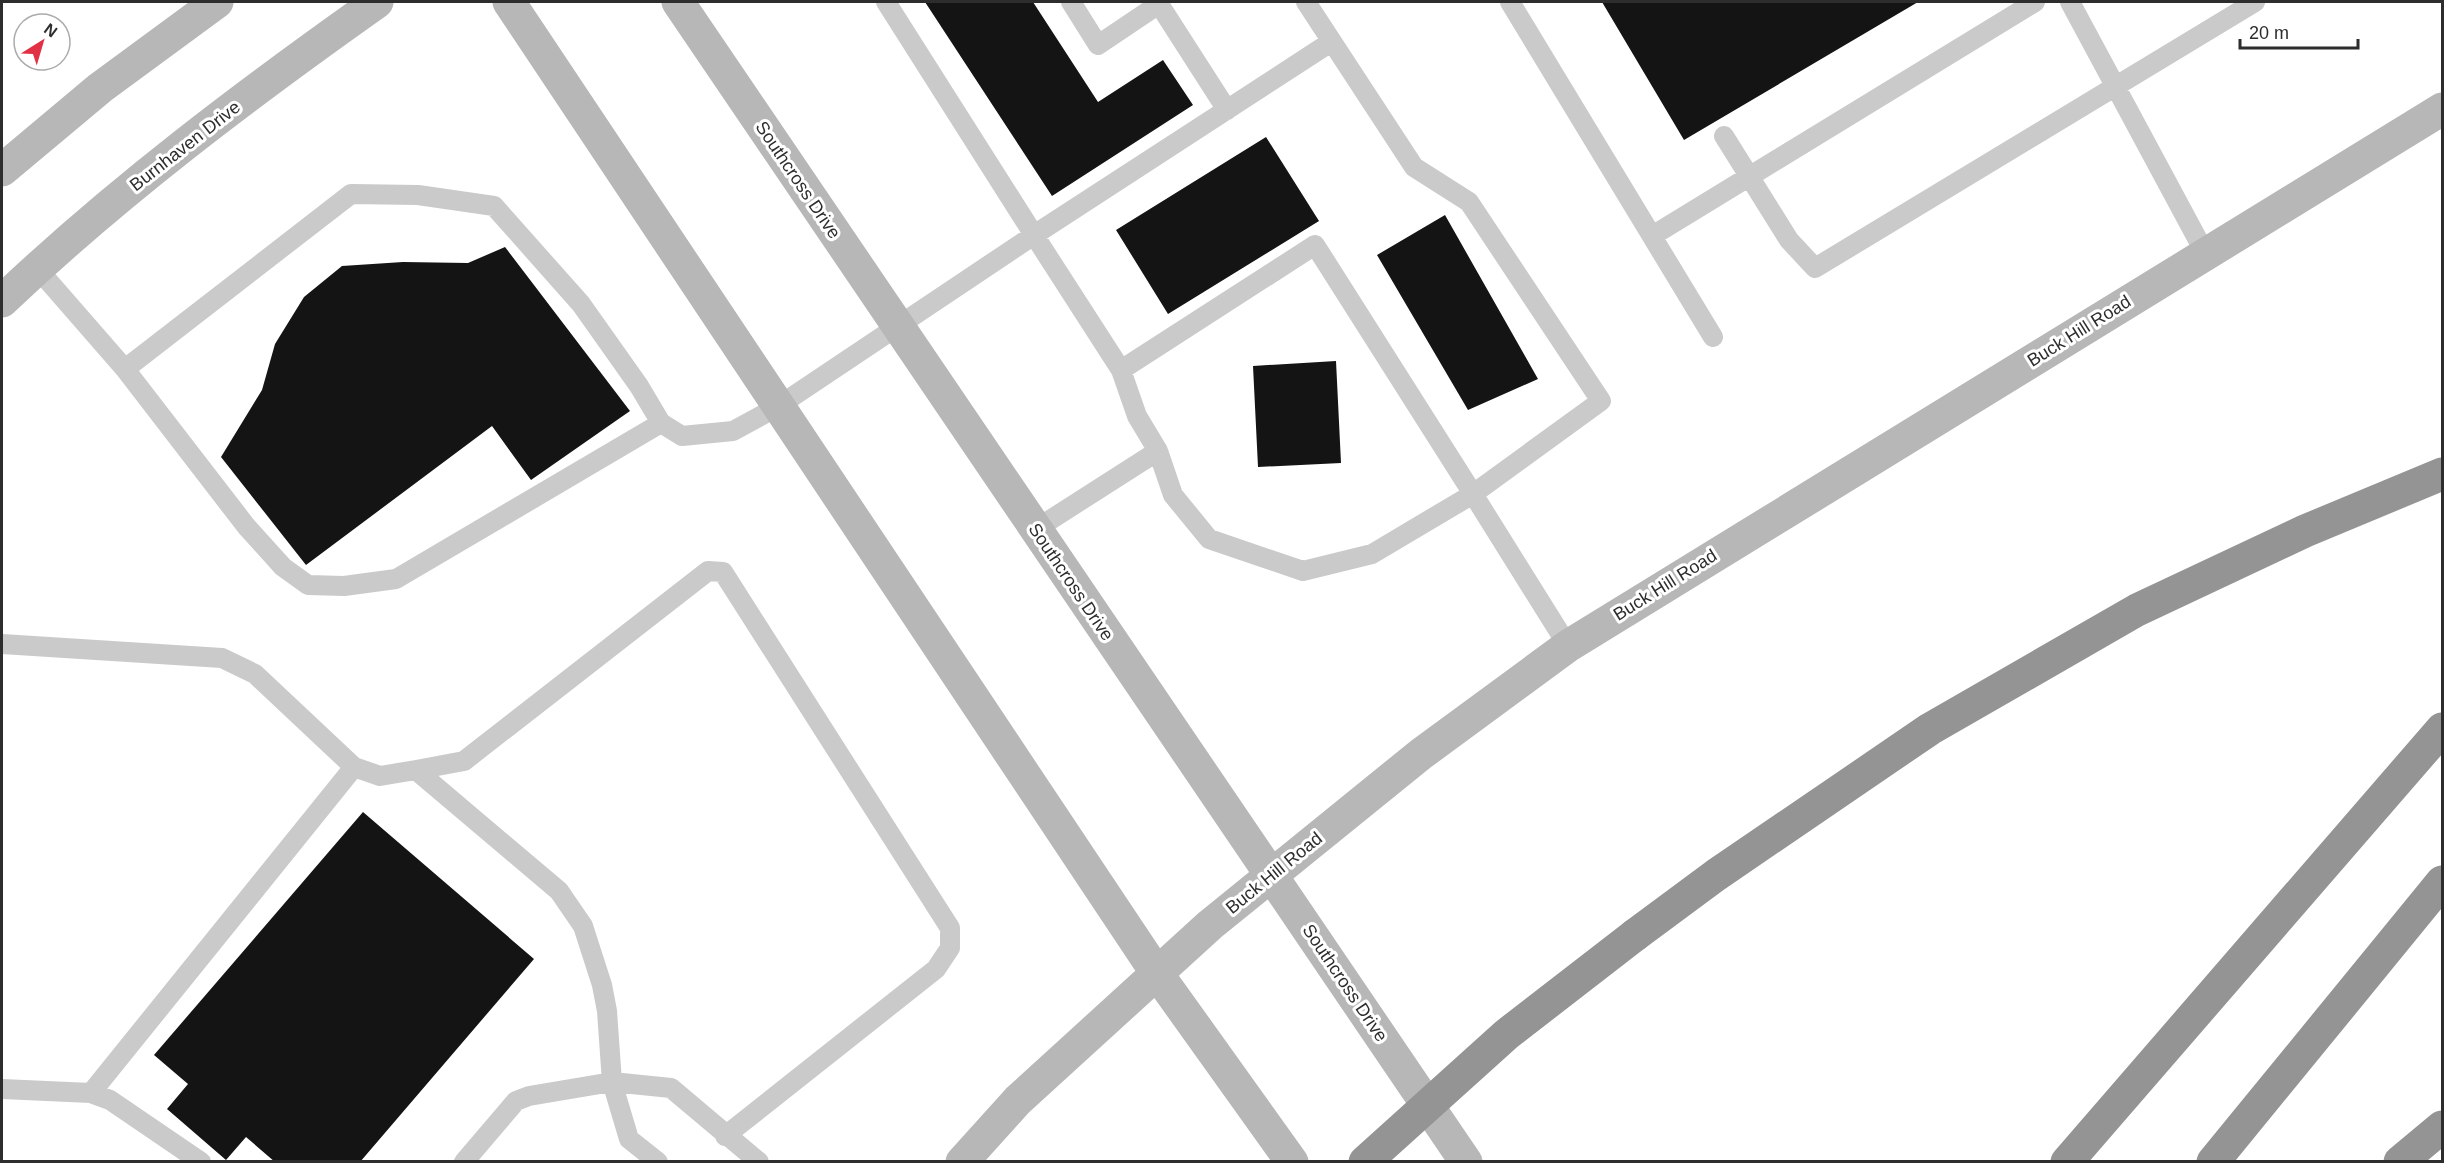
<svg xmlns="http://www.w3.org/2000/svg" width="2444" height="1163" viewBox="0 0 2444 1163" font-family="Arial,sans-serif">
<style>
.building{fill:#141414}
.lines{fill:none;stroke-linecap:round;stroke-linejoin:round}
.lane{stroke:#cacaca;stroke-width:20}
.secondary{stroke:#b7b7b7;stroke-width:33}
.highway{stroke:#949494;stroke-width:33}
.highway-bridge{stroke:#949494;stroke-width:33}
.labels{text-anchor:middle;stroke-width:6;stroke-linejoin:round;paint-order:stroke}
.street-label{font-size:18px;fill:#2d2d2d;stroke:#fff}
</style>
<rect width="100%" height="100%" fill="#fff"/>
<!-- building -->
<path class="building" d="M925,2H1033L1098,102L1163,60L1193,105L1052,196Z
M1602,2H1918L1684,140Z
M1266,137L1319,221L1168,314L1116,230Z
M1445,215L1538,379L1468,410L1377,255Z
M505,247L630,411L531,480L492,426L306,565L221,457L262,390L275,344L304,297L342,266L403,262L468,263Z
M1336,361L1341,463L1258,467L1253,366Z
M363,812L534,959L360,1162H275L246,1137L226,1160L167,1109L188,1084L154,1055Z"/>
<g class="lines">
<!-- lane -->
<path class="lane" d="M1071,2L1098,45L1159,4L1227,110
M1306,2L1414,167L1469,202L1601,401L1473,494L1568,646
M1510,2L1713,337
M2070,2L2205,253
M1724,136L1789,240L1815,268L2255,2
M1652,236L2035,2
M37,268L125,369L351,194L418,195L494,206L581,304L639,386L661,423L682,436L733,431L777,407L1034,235L886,2
M125,369L246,526L283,567L308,585L344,586L396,579L661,423
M1158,451L1173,495L1209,539L1303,571L1372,554L1473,494L1315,245L1121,370L1034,235L1331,42
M1036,529L1158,451L1137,416L1121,370
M2,644L222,658L255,674L354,767L380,776L416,770L464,761L708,571L723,572L950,928V948L936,969L725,1136
M416,770L559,891L583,926L602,985L607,1011L612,1082L529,1096L516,1101L464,1162
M2,1089L91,1093L110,1100L201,1162
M91,1093L354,767
M658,1162L629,1139L612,1082L671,1088L759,1162"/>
<!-- secondary -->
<path class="secondary" d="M509,2L1156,972L1292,1162
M678,2L1466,1162
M2,170L100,88L217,2
M2,301C118,191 247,94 377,2
M962,1162L1018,1100L1210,925L1421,754L1568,646L2442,109"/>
<!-- highway -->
<path class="highway" d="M1635,935L1716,875L1930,729L2137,610L2305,531L2442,474
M2067,1162L2442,729
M2213,1162L2442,882
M2400,1162L2442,1127"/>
<!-- highway-bridge -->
<path class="highway-bridge" d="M1365,1162L1507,1034L1635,935"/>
</g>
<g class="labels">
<!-- street labels -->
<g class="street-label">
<text transform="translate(185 146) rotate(-38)" y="6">Burnhaven Drive</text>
<text transform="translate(798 180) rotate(56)" y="6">Southcross Drive</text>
<text transform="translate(2079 331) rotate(-32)" y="6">Buck Hill Road</text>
<text transform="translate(1071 582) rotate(56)" y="6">Southcross Drive</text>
<text transform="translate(1665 585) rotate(-32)" y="6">Buck Hill Road</text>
<text transform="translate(1274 873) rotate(-39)" y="6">Buck Hill Road</text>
<text transform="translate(1345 983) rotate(56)" y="6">Southcross Drive</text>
</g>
</g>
<!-- border -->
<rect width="2444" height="1163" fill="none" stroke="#2d2d2d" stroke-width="6"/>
<!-- north arrow -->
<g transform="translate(42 42) rotate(37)"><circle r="28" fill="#ffffff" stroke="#ababab" stroke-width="1.5"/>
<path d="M0-4.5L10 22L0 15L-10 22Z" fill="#e13245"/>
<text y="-9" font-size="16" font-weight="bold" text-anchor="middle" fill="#2d2d2d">N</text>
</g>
<!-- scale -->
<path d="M2240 39v9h118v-9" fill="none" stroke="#2d2d2d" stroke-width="3"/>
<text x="2249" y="39" font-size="18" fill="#2d2d2d" stroke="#ffffff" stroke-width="4.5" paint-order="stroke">20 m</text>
</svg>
